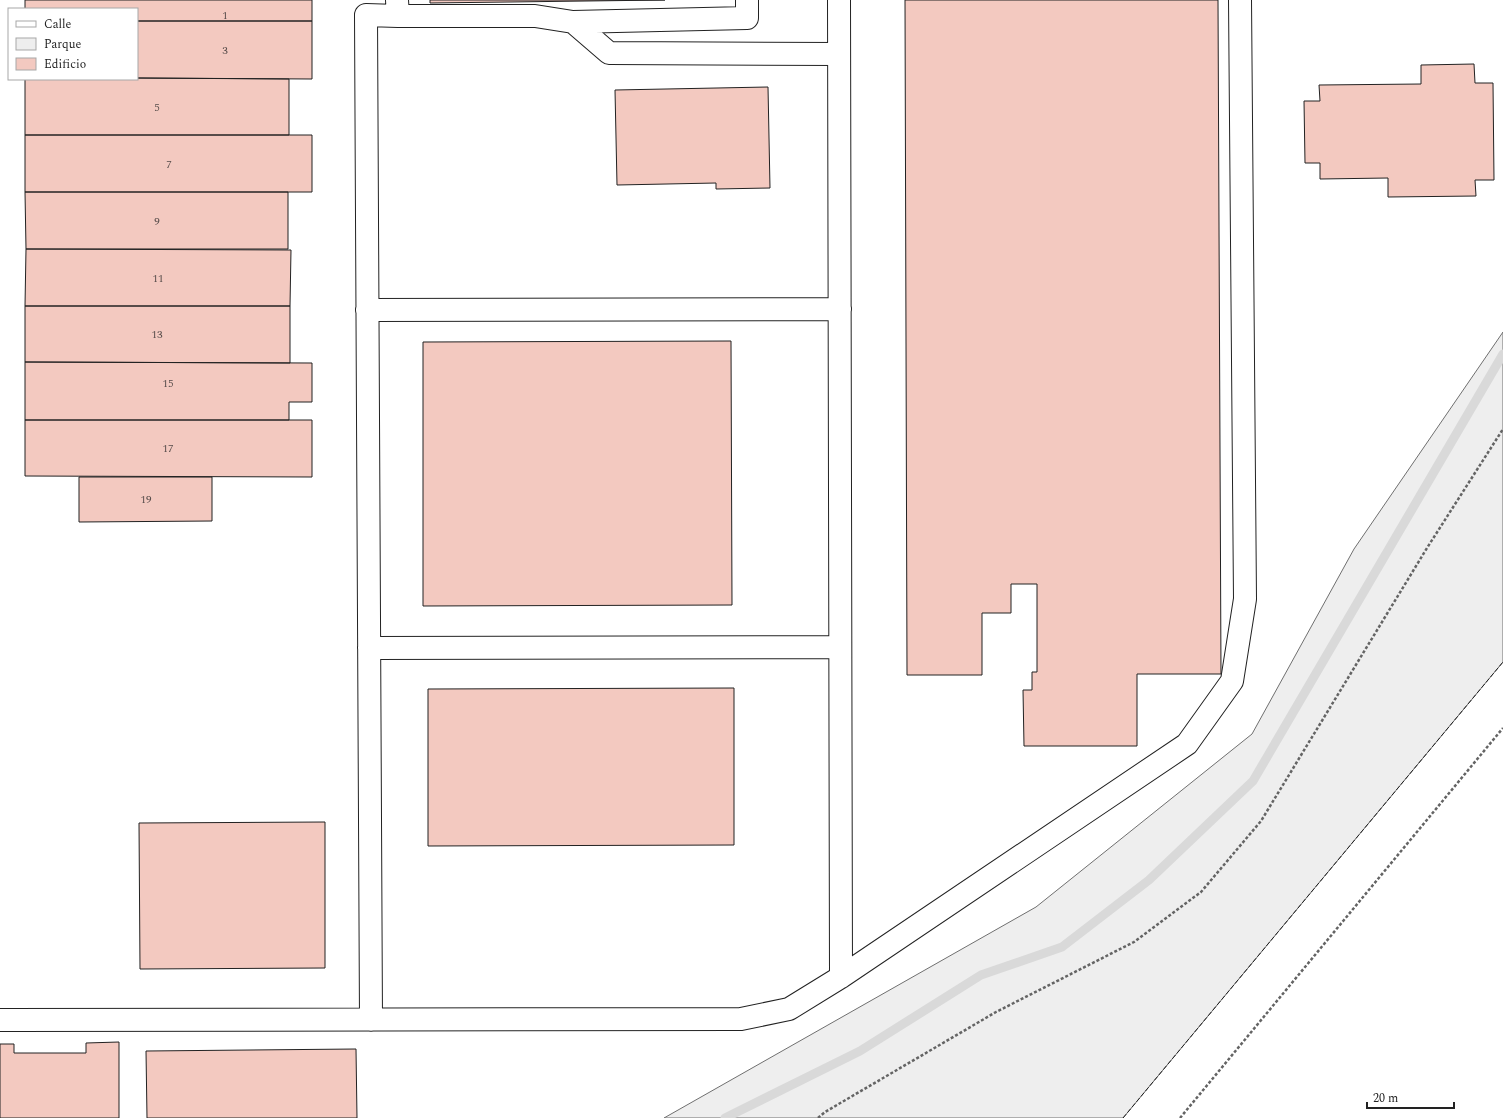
<svg xmlns="http://www.w3.org/2000/svg" width="1503" height="1118" viewBox="0 0 1503 1118" font-family="Spectral,serif">
<style>
.green{fill:#eee;stroke:#6f6f6f}
.lines{fill:none;stroke-linecap:round;stroke-linejoin:round}
.stream{stroke:#d9d9d9;stroke-width:9}
.building{fill:#f3c9c0;stroke:#222}
.minor-casing{stroke:#222;stroke-width:24}
.path{stroke:#646464;stroke-width:2.5;stroke-dasharray:3 2;stroke-linecap:butt}
.minor{stroke:#fff;stroke-width:22}
.fence{stroke:#222;stroke-width:1;stroke-dasharray:5 2;stroke-linecap:butt}
.labels{text-anchor:middle;stroke-width:3;stroke-linejoin:round;paint-order:stroke}
.number-label{font-size:11px;fill:#564c4a}
</style>
<rect width="100%" height="100%" fill="#fff"/>
<!-- green -->
<path class="green" d="M1503,332V662L1123,1118H664L1036,907L1252,734L1354,549Z"/>
<g class="lines">
<!-- stream -->
<path class="stream" d="M725,1118L860,1051L981,975L1062,947L1149,880L1253,781L1503,354"/>
</g>
<!-- building -->
<path class="building" d="M25,0H312V21H137V9H25Z
M430,0H665L430,3Z
M905,0H1218L1221,674H1137V746H1024L1023,690H1032V672H1037V584H1011V613H982V675H907Z
M137,21H312V79L137,78Z
M1474,64L1475,83H1493L1494,180H1475L1476,196L1388,197V178L1320,179V163H1305L1304,101H1320L1319,85L1421,84V65Z
M137,78L289,79V135H25V79Z
M768,87L770,188L716,189V183L617,185L615,90Z
M25,135H312V192H25Z
M25,192H288V249H26Z
M26,249L291,250L290,306H25Z
M25,306H290V363L25,362Z
M731,341L732,605L423,606V342Z
M25,362L312,363V402H289V420H25Z
M25,420H312V477L25,476Z
M79,477H212V521L79,522Z
M734,688V845L428,846V689Z
M325,822V968L140,969L139,823Z
M119,1042V1118H0V1044H14V1053H86V1043Z
M356,1049L357,1118H147L146,1051Z"/>
<g class="lines">
<defs>
<path id="minor" d="M839,0L841,977
M398,16H535L573,22L609,53L839,54
M573,22L747,18V0
M367,310L840,309
M369,648L840,647
M0,1020L741,1019L789,1009L841,977L1187,744L1232,681L1245,599L1240,0
M371,1020L366,15L398,16L397,0"/>
</defs>
<!-- minor casing -->
<use href="#minor" class="minor-casing"/>
<!-- path -->
<path class="path" d="M818,1118L825,1112L996,1012L1134,942L1201,892L1261,821L1427,548L1503,429
M1180,1118L1503,728"/>
<!-- minor -->
<use href="#minor" class="minor"/>
<!-- fence -->
<path class="fence" d="M1123,1118L1503,662"/>
</g>
<g class="labels">
<!-- number labels -->
<g class="number-label">
<text x="225" y="19">1</text>
<text x="225" y="54">3</text>
<text x="157" y="111">5</text>
<text x="169" y="168">7</text>
<text x="157" y="225">9</text>
<text x="158" y="282">11</text>
<text x="157" y="338">13</text>
<text x="168" y="387">15</text>
<text x="168" y="452">17</text>
<text x="146" y="503">19</text>
</g>
</g>
<!-- legend -->
<rect x="8" y="8" width="130" height="72" fill="#ffffff" stroke="#a7a7a7"/>
<rect x="16" y="21" width="20" height="6" fill="#ffffff" stroke="#a7a7a7"/>
<text x="44" y="28" font-size="12" fill="#222222">Calle</text>
<rect x="16" y="38" width="20" height="12" fill="#eeeeee" stroke="#a7a7a7"/>
<text x="44" y="48" font-size="12" fill="#222222">Parque</text>
<rect x="16" y="58" width="20" height="12" fill="#f3c9c0" stroke="#a7a7a7"/>
<text x="44" y="68" font-size="12" fill="#222222">Edificio</text>
<!-- scale -->
<path d="M1367 1102v6h87v-6" fill="none" stroke="#222222" stroke-width="2"/>
<text x="1373" y="1102" font-size="12" fill="#222222" stroke="#ffffff" stroke-width="3" paint-order="stroke">20 m</text>
</svg>
